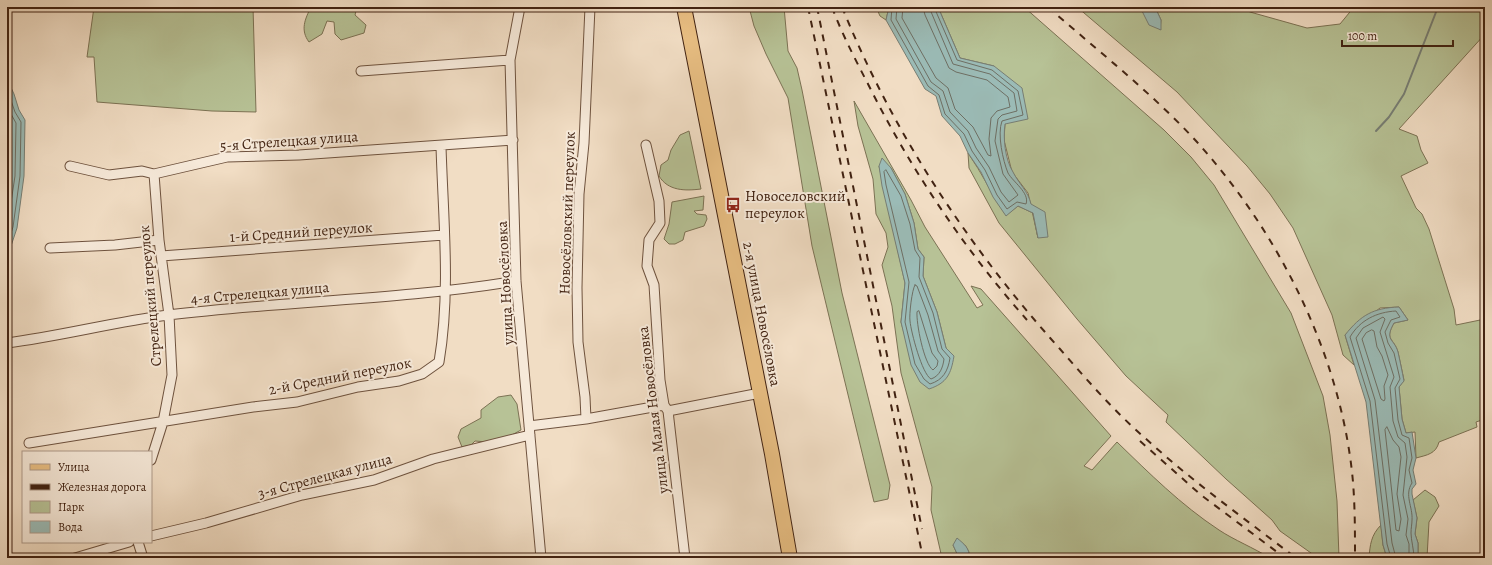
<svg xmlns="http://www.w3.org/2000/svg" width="1492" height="565" viewBox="0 0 1492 565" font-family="Alegreya,serif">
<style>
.green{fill:#b7c296;stroke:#7c7254;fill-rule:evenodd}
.water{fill:#9bbbb6;stroke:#777e74}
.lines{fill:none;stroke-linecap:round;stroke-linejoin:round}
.shore{stroke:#6e6f64;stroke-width:1}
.stream{stroke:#777e74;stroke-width:2}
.minor-casing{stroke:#6e523e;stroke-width:11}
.primary-casing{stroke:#422312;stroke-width:16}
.minor{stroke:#f6e9d9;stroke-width:9}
.primary{stroke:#e8be82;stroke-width:14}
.rail{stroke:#422312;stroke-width:2;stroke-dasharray:7 7;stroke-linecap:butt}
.labels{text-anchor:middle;stroke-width:4;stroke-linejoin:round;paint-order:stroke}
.street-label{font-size:15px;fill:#422312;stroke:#f6e9d9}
.poi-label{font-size:15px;fill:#422312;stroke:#f6e9d9;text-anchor:start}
</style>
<rect width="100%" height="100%" fill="#f1ddc4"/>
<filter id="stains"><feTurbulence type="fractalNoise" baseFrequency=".005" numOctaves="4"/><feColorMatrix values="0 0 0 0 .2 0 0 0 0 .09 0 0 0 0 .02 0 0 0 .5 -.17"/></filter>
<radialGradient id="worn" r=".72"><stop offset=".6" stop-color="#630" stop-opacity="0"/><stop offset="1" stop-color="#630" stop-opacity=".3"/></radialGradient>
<!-- green -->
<path class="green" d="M94,7H253L256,112L212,111L97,102L94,57H87Z
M311,7H357L355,15L366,25L364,33L341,40L335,34L334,22L327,21L322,34L309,42C300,30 305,19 311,7Z
M749,7H784L788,51L797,68L802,90L842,293L890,485L888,499L874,502L812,246L788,98L766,54L754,26Z
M876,7H889L886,20L880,16Z
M938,7H1024L1164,130L1191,157L1214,185L1291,313L1323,396L1330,435L1337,501L1339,558H1318L1280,531L1272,520L1226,479L1166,422L1168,415L1126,376L1077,319L999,223L969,168L968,153C982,173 992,195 1006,215L1018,206L1033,213L1038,238L1028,193L1012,172L1004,140L1005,124L994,66L960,58Z
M1077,7H1140L1160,30L1161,20L1155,7H1242L1250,12L1307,28L1340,24L1354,7H1485V34L1399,129L1417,136L1421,150L1428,163L1401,176L1416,208L1422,214L1429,229L1454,309L1456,325L1485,319V413L1481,414L1482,420L1476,422L1477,427L1439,442C1436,454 1427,455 1416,458L1415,432L1406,433L1402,419L1399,387L1404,380C1402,371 1400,361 1398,352C1394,338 1384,340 1394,323L1408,320L1399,307L1380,308L1345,335L1354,365L1343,355L1332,315L1293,228L1270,194L1247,166L1177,92Z
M854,101L911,200L925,227L977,308L983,305L971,286L981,289L1111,436L1084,466L1092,470L1117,442C1149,473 1181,505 1219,530C1234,540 1254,548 1270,558H969V552L965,545H953L959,558H942L931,510L932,487L901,373L892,306L882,265L888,247L886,233L876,214L873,179L858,126ZM879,166L891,168L905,194L914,223L918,249L924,257L923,276L937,312L946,348L954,356L906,340L901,322L905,283Z
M689,131L701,189C685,191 668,191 659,176L661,165L668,160L671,150L680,135Z
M704,196L703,210L694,211L697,214L706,215L707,219L704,226L685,232L683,240L675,244H669L664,239L669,224L672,202Z
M511,395L517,404L521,430L508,437L487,442L475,441L471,445L462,447L458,437L461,429L481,418V410L498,397Z
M1425,490L1435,497L1439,506L1429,522L1427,558H1418V543L1415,534L1417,518L1413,500Z
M1381,525L1383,545L1387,558H1369C1370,545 1371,535 1381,525Z"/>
<!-- water -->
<path class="water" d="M889,7H938L960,58L994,66L1022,88L1028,119L1005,124C1003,139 1005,159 1013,172C1019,184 1028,191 1031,204L1045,212L1048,237L1038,238L1033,213L1018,206L1006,216L993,197L981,172L968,153L960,136L942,116L936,96L925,89L886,20Z
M1140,7H1155L1161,20V30L1149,25Z
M7,79L14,94L19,110L25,120L24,176L17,228L7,258Z
M882,158L891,168L905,194L914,223L918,249L924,257L923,276L937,312L946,348L954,356C951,374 947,383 929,389L920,382L911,365L901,322L905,283L882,186L879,166Z
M1399,307L1408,320L1394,323C1384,341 1394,338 1398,352C1400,361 1402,371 1404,381L1399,387L1402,419L1406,433L1412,432L1416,458L1413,470L1416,484L1412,489V494L1417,518L1415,534L1418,543V558H1387L1383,545L1366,402L1345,335C1361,315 1373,308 1399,307Z
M957,538C964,544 970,548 969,558H959L953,545Z"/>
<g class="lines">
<!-- shore -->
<path class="shore" d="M892,7L891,20L928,86L939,95L945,114L964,134L972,151L985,170L997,195L1007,209L1017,202L1026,204C1030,193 1013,182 1008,173C1003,161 997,134 1002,121L1023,115L1018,91L992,70L957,60L934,7
M897,7L896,19L931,82L943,91L950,112L968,131L976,148L989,167L1001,192L1009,202L1018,195L1003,174L995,141L998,119L1002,115L1017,111L1014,93L990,74L953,64L929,7
M903,7L902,18L936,78L948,88L955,109L973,127L988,155L991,156L989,139L991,118L997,111L1010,107L1008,97L987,80L956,72L949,68L925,15L923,7
M7,89L15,112L21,122L20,176L13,227L7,245
M7,100L11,114L16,123L15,176L7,229
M7,119L10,125L9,175L7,188
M886,170L901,196L910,224L915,250L920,258L919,277L933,313L942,349L950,358C948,371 943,380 930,384L924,379L915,364L905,322L909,282L886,185L884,172Z
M915,285L917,286L928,315L938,351L944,359C943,367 940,376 931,379C922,374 911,332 910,321C909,315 912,289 915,285Z
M919,311L932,353L938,361L937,366L933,370C924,364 916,323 917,312Z
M1372,330L1374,331L1377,347L1382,356L1388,375L1384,386L1385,399L1384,401L1381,399L1362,339L1366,333Z
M1387,427L1393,440L1399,447L1401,457L1397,494L1401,519L1399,531L1396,530L1385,430Z
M1391,558L1387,544L1370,401L1350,337C1360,320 1377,312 1396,311L1400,317L1391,320L1385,332L1388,343L1394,353L1400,379L1395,388L1398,420L1402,435L1409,438L1412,458L1409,470L1412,483C1404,495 1413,507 1412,520C1412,524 1411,528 1411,533C1411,540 1414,550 1414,558
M1396,558L1392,543L1375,400L1356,338L1363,328L1383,317L1385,319L1380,332L1394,377L1390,387L1393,421L1398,437L1405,443L1407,457L1403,495L1408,519L1406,535L1409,544V558"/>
<!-- stream -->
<path class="stream" d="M1376,131L1389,117L1404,94L1438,7"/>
<defs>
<path id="minor" d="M520,7L510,60L516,281L541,558
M361,71L510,60
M646,145L659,201L660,223L649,240L647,266L654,285L660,380L664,405L668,411L685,558
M70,166L109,175L142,171L154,174L227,157L299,155L513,140
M50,248L115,245L159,240
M161,256L444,235
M7,343C61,336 114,322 168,315C284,301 401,300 516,281
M668,411L760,393
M586,419L585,397L578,342L577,288L579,194L584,143L590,7
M529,426L586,419L664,405
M29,443L253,407L297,402L358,387L399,381L422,374L439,362C451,291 443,217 441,146
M151,460L163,422L172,375L169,315L159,240L154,174
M151,536L206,523L302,495L374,480L433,459L530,435
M138,542L143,558
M75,558L129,542"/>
<path id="primary" d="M684,7L772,454L790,558"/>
</defs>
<!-- minor casing -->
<use href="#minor" class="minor-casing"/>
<!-- primary casing -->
<use href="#primary" class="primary-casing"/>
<!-- minor -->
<use href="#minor" class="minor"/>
<!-- primary -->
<use href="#primary" class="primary"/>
<!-- rail -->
<path class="rail" d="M808,7L923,558
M817,7L922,529
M832,7C842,34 855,59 868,84C910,168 964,249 1027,320
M842,7C893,133 969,248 1060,349C1087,380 1114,411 1145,438C1193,482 1245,519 1296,558
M1048,7C1098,51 1152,93 1197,142C1280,234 1342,358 1353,482C1355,507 1355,533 1355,558
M1140,441L1201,495L1285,558"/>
</g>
<!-- icons -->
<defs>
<symbol id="bus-bare" viewBox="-9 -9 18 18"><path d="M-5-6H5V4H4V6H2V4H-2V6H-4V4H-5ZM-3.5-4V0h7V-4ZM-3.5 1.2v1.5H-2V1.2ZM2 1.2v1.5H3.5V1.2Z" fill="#8f2418" stroke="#f6e9d9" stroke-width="2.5" paint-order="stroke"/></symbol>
</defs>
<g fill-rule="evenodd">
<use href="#bus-bare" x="722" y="194" width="22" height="22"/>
</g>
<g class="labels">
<!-- street labels -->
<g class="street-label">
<text transform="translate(289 141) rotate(-4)" y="5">5-я Стрелецкая улица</text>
<text transform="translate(567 213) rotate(-88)" y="5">Новосёловский переулок</text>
<text transform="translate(301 232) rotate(-4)" y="5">1-й Средний переулок</text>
<text transform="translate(505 283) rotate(-93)" y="5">улица Новосёловка</text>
<text transform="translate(260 293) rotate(-5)" y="5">4-я Стрелецкая улица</text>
<text transform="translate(150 296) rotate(-95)" y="5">Стрелецкий переулок</text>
<text transform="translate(762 314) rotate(79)" y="5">2-я улица Новосёловка</text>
<text transform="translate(340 376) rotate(-11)" y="5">2-й Средний переулок</text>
<text transform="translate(653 410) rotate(-97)" y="5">улица Малая Новосёловка</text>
<text transform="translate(325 476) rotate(-15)" y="5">3-я Стрелецкая улица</text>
</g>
<!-- poi labels -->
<g class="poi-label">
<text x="745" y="201">Новоселовский<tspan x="745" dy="17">переулок</tspan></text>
</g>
</g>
<!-- margin -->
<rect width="1492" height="565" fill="none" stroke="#f1ddc4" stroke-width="24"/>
<rect x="8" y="8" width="1476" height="549" fill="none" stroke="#422312" stroke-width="2"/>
<rect x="12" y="12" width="1468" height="541" fill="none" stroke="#422312"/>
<!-- legend -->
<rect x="22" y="451" width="130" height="92" fill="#f6e9d9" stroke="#ae9a89"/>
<rect x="30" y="464" width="20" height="6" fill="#e8be82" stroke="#ae9a89"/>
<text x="58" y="471" font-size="12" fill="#422312">Улица</text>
<rect x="30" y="484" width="20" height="6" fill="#422312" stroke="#ae9a89"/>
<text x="58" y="491" font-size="12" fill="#422312">Железная дорога</text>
<rect x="30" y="501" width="20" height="12" fill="#b7c296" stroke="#ae9a89"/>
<text x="58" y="511" font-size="12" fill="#422312">Парк</text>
<rect x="30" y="521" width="20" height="12" fill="#9bbbb6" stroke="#ae9a89"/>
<text x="58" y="531" font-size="12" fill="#422312">Вода</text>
<!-- scale -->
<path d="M1342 40v6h111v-6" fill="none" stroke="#422312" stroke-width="2"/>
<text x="1348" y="40" font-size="12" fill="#422312" stroke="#f6e9d9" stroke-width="3" paint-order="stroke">100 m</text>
<rect width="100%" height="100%" filter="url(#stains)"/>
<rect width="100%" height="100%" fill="url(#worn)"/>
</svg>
